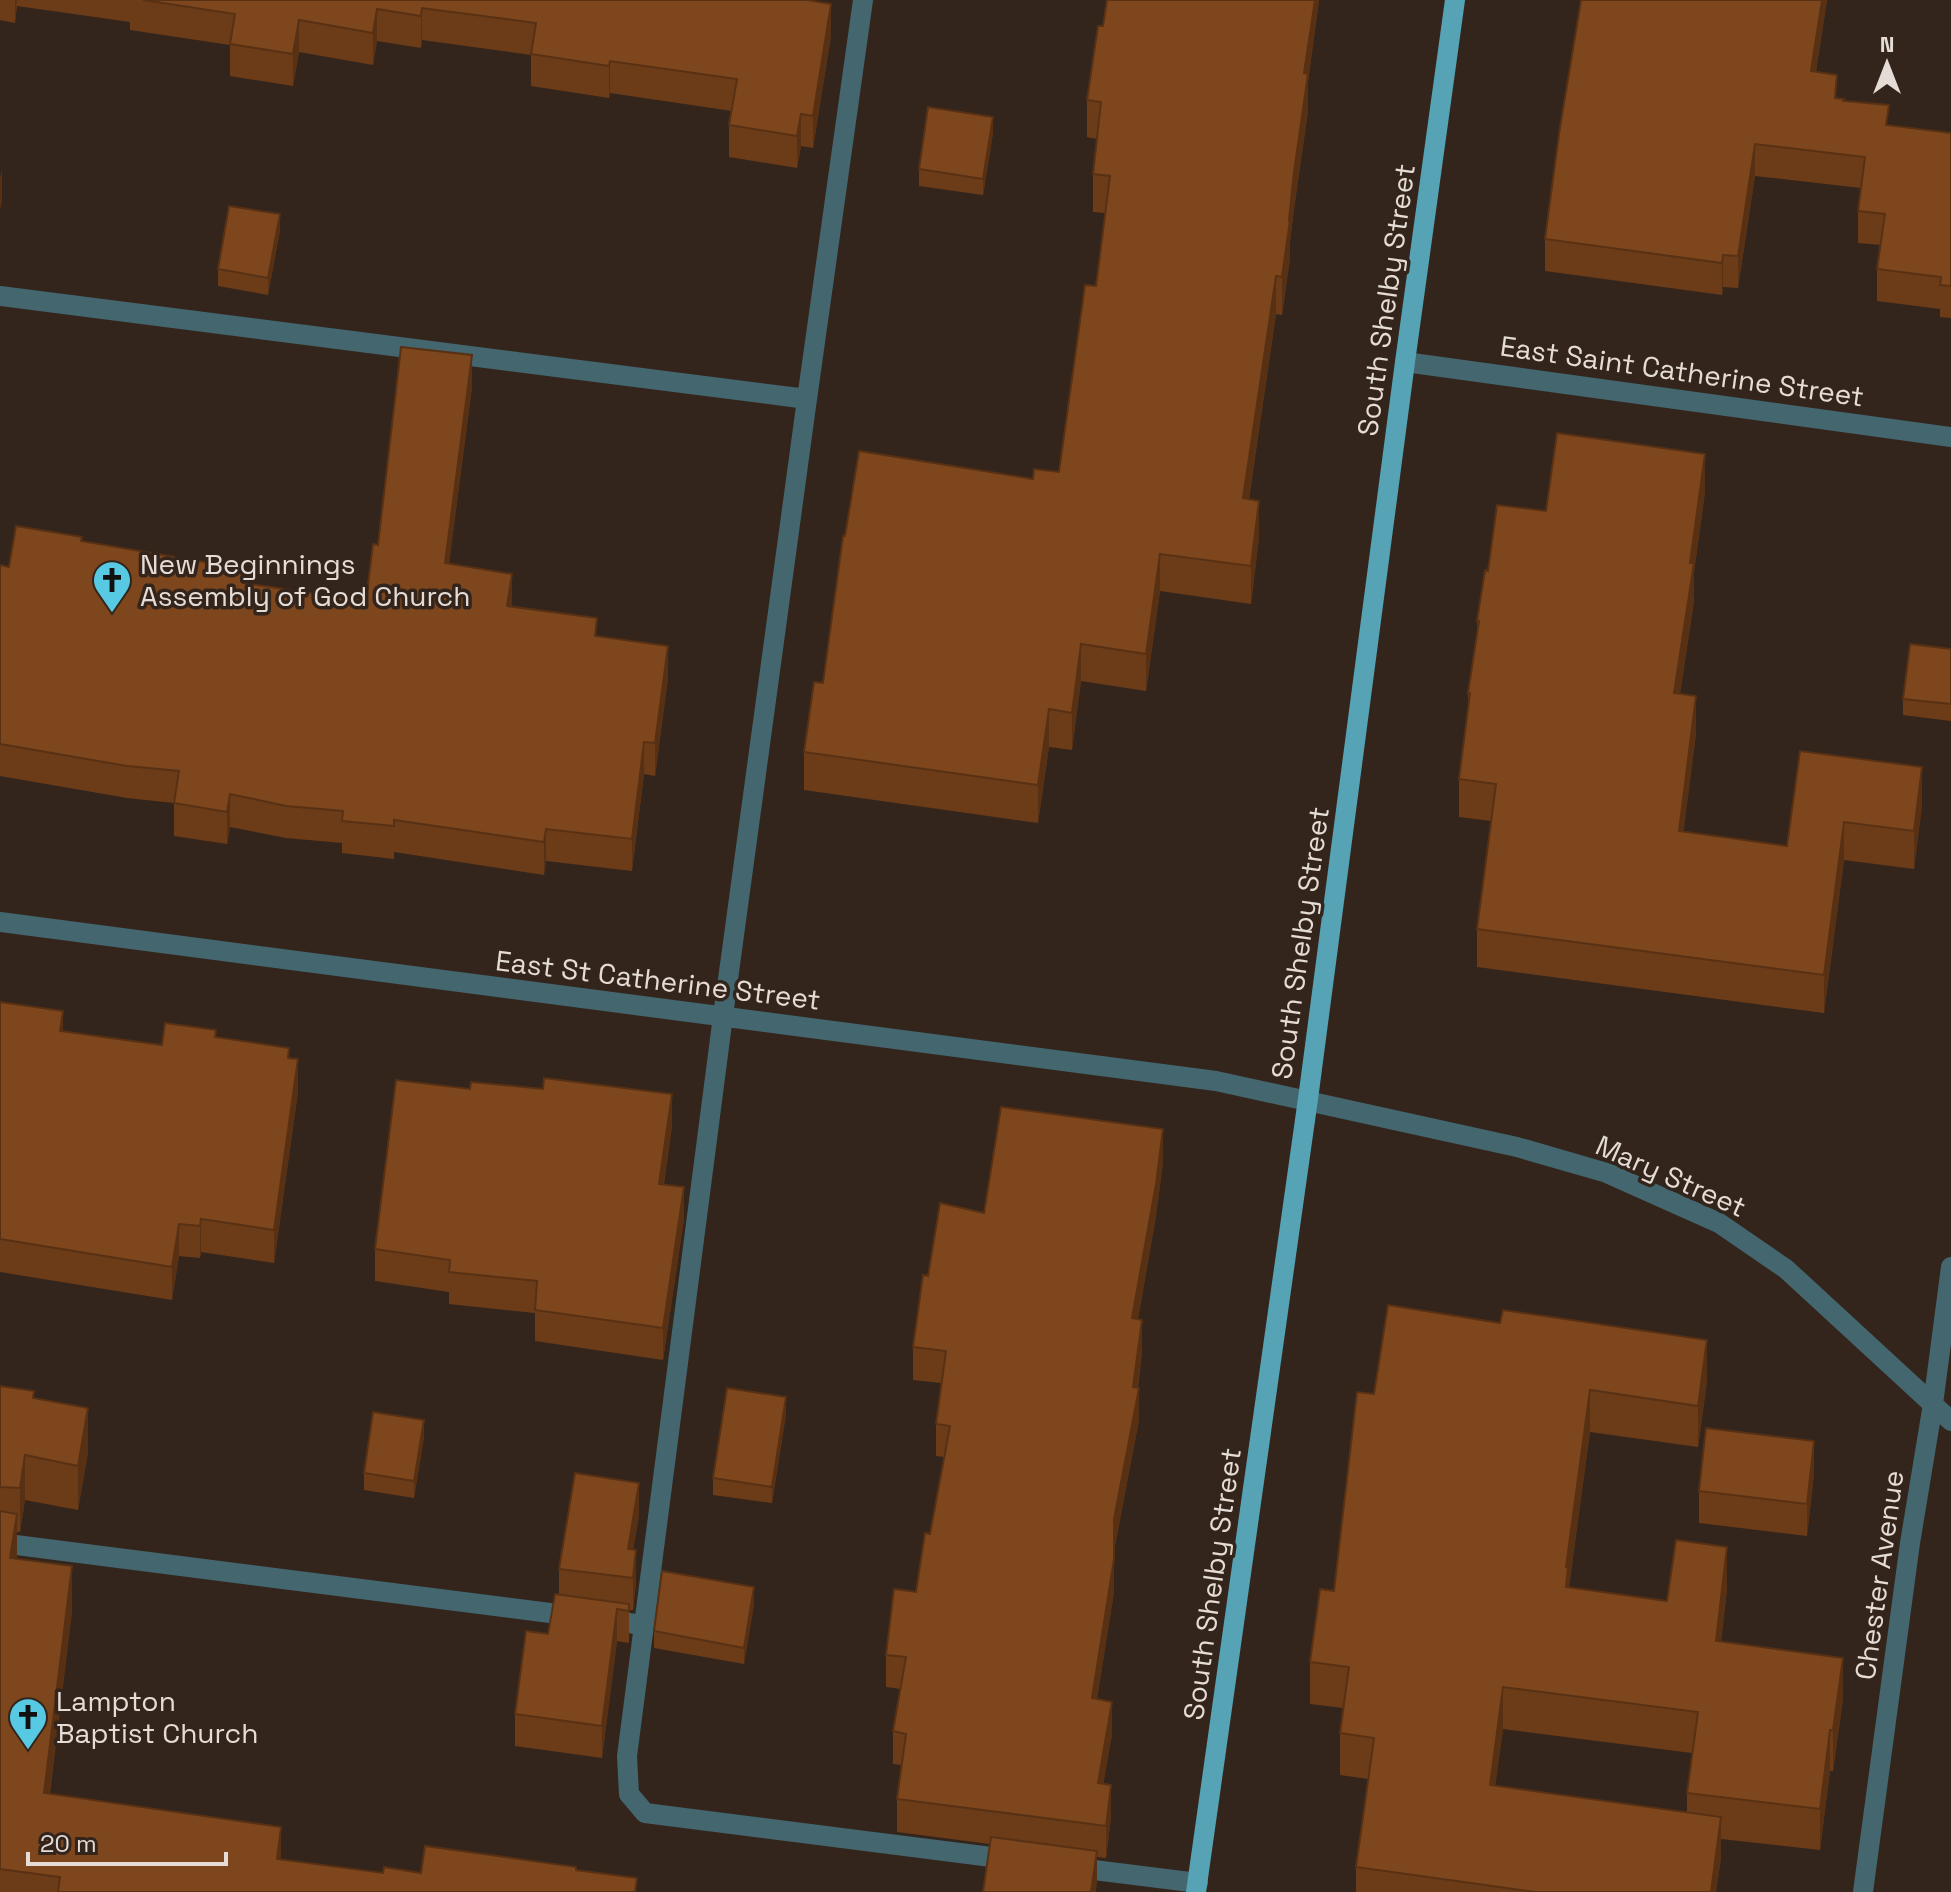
<svg xmlns="http://www.w3.org/2000/svg" width="1951" height="1892" viewBox="0 0 1951 1892" font-family="'Space Grotesk',sans-serif">
<style>
.lines{fill:none;stroke-linecap:round;stroke-linejoin:round}
.minor{stroke:#43666f;stroke-width:20}
.major{stroke:#56a3b5;stroke-width:20}
.wall{fill:#6c3c19;fill-rule:evenodd}
.shaded-wall{fill:#583114}
.building{fill:#7e461d;stroke:#583114;stroke-width:2}
.labels{text-anchor:middle;stroke-width:7;stroke-linejoin:round;paint-order:stroke}
.street-label{font-size:28px;fill:#e6dcd6;stroke:#33251c}
.poi-label{font-size:28px;fill:#e6dcd6;stroke:#33251c;text-anchor:start}
</style>
<rect width="100%" height="100%" fill="#33251c"/>
<g class="lines">
<!-- minor -->
<path class="minor" d="M0,296L807,399L723,1016L644,1625L0,1543
M1405,362L1951,437
M807,399L863,0
M0,922L1216,1081L1517,1147L1607,1173L1719,1223L1786,1269L1951,1421
M644,1625L627,1756L629,1794L645,1813L1015,1860
M1070,1867L1198,1883
M1863,1892L1910,1543L1933,1404L1951,1267"/>
<!-- major -->
<path class="major" d="M1196,1892L1308,1099L1405,362L1455,0"/>
</g>
<!-- wall -->
<path class="wall" d="M0,0H812L831,36L813,148L801,146L797,168L729,157V125L732,111L610,93L609,98L531,86V55L422,40L421,48L377,41L373,65L299,52L293,86L230,76V45L130,30V22L17,6L15,23L0,20Z
M1107,0H1319L1308,82V111L1294,209L1290,241V258L1282,315L1276,314L1249,499L1259,538L1251,604L1160,591L1146,691L1081,681L1072,750L1049,747L1038,823L804,790V752L823,683L1033,479L1059,472L1096,286L1105,213L1093,212V174L1097,139L1087,137V100L1103,26Z
M1827,0L1816,72L1837,98L1889,125L1951,133V318L1940,317V309L1877,301V269L1881,245L1858,243V211L1861,188L1755,176L1738,288L1723,287L1722,295L1545,271V239Z
M993,133L983,195L919,186V169Z
M280,230L268,295L218,286V269Z
M472,387L449,563L512,607L597,637L668,678L655,776L644,774L632,871L546,861L544,875L394,852V859L342,853V843L286,838L230,827L227,844L174,836V803L127,798L0,776V565L9,567L82,541L246,584L366,601L378,545Z
M1705,492L1694,572V601L1680,694L1696,734L1683,832L1787,846L1800,751L1922,805L1914,869L1844,860L1824,1013L1477,967V929L1491,821L1459,817V779L1468,710V693L1477,637V621L1546,511Z
M1951,649V721L1903,715V699Z
M0,1002L63,1032L162,1045L216,1037L289,1058L298,1092L274,1263L201,1252L200,1258L179,1256L172,1300L0,1272Z
M672,1126L664,1184L684,1219L663,1360L535,1341V1313L449,1304V1292L375,1281V1249Z
M1163,1162L1156,1216L1138,1319L1142,1352L1138,1388L1139,1420L1114,1551V1592L1097,1699L1112,1734L1103,1784L1111,1817L1106,1858L1097,1857V1883L990,1844L897,1832V1799L902,1765L893,1764V1731L901,1689L886,1687V1655L916,1592L930,1534L944,1457L936,1456V1424L941,1383L913,1380V1347L928,1276L984,1213Z
M1707,1381L1698,1447L1590,1432L1569,1587L1667,1601L1727,1589L1721,1642L1843,1699L1833,1771H1830L1820,1850L1721,1839V1858L1716,1892H1356V1867L1368,1779L1340,1775V1733L1343,1708L1310,1704V1662L1334,1591L1374,1394ZM1503,1729L1692,1753L1687,1793V1812L1495,1786Z
M0,1386L34,1398L88,1452L78,1510L25,1500L20,1532H17V1559L72,1611L50,1793L281,1859L383,1873L576,1870L637,1892H0Z
M786,1414L772,1503L713,1495V1478Z
M424,1437L414,1498L364,1490V1473Z
M1814,1474L1807,1536L1699,1523V1491Z
M639,1515L633,1550L636,1583L633,1610H629V1643L617,1641L602,1758L515,1746V1714L548,1634L559,1595V1569Z
M754,1604L744,1664L654,1648V1631Z"/>
<!-- shaded-wall -->
<path class="shaded-wall" d="M15,0H17L15,23Z
M1315,0H1319L1308,82V111L1294,209L1290,241V258L1282,315V277L1304,73Z
M1822,0H1827L1811,103V71Z
M831,4V36L813,148V116Z
M422,8V40L421,48V16Z
M377,9V41L373,65V33Z
M299,20V52L293,86V54Z
M610,61V93L609,98V66Z
M801,114V146L797,168V136Z
M993,117V133L983,195V179Z
M1755,144V176L1738,288V256Z
M2,169V201L0,210V178Z
M280,214V230L268,295V278Z
M1723,255V287L1722,295V263Z
M1276,276V314L1243,536V498Z
M472,355V387L445,595V563Z
M1705,454V492L1694,572V601L1674,731V693Z
M1259,501V538L1251,604V566Z
M1160,554V591L1146,691V654Z
M512,574V606L507,638V606Z
M1081,644V681L1072,750V713Z
M668,646V678L655,776V743Z
M1696,696V734L1679,869V831Z
M1049,709V747L1038,823V785Z
M644,742V774L632,871V839Z
M1922,767V805L1914,869V831Z
M230,794V827L227,844V812Z
M1844,822V860L1824,1013V975Z
M546,829V861L544,875V842Z
M63,1011V1044L60,1031Z
M298,1059V1092L274,1263V1230Z
M672,1094V1126L659,1215V1184Z
M1163,1129V1162L1156,1216L1132,1351V1318Z
M684,1187V1219L663,1360V1328Z
M201,1219V1252L200,1258V1226Z
M179,1224V1256L172,1300V1267Z
M1142,1320V1352L1134,1412L1139,1388V1420L1114,1551V1519Z
M1707,1340V1381L1698,1447V1406Z
M1590,1390V1432L1568,1593L1566,1628V1567Z
M786,1397V1414L772,1503V1487Z
M88,1408V1452L78,1510V1466Z
M424,1420V1437L414,1498V1481Z
M1814,1441V1474L1807,1536V1504Z
M25,1455V1500L20,1532V1488Z
M639,1483V1515L628,1581V1549Z
M17,1514V1558L10,1603V1558Z
M1727,1547V1589L1716,1682V1641Z
M636,1550V1583L633,1610V1578Z
M1114,1559V1592L1092,1731V1698Z
M72,1566V1611L44,1837V1793Z
M754,1587V1604L744,1664V1648Z
M617,1609V1641L602,1758V1726Z
M1843,1658V1699L1833,1771V1730Z
M1503,1687V1729L1490,1826V1785Z
M1112,1702V1734L1098,1816V1783Z
M1830,1730V1771L1820,1850V1809Z
M1111,1785V1817L1106,1858V1826Z
M1721,1817V1858L1716,1892H1711Z
M281,1827V1871L277,1859Z
M1097,1851V1883L1096,1892H1091Z"/>
<!-- building -->
<path class="building" d="M143,0H807L831,4L813,116L801,114L797,136L729,125L737,79L610,61L609,66L531,54L536,23L422,8L421,16L377,9L373,33L299,20L293,54L230,44L235,14Z
M1107,0H1315L1304,73L1308,74L1294,172L1289,220H1290L1282,277L1276,276L1243,498L1259,501L1251,566L1160,554L1146,654L1081,644L1072,713L1049,709L1038,785L804,752L814,682L823,683L843,536H845L859,451L1033,479L1034,469L1059,472L1085,285L1096,286L1110,176L1093,174L1101,102L1087,100L1098,26H1103Z
M1581,0H1822L1811,71L1837,75L1835,98L1844,99L1843,101L1889,105L1886,125L1951,133V286L1940,285L1941,277L1877,269L1885,214L1858,211L1865,157L1755,144L1738,256L1723,255L1722,263L1545,239L1559,134Z
M928,107L993,117L983,179L919,169Z
M229,206L280,214L268,278L218,269Z
M401,347L472,355L445,563L512,574L507,606L597,618L595,636L668,646L655,743L644,742L632,839L546,829L544,842L394,820V826L342,821L343,811L286,806L230,794L227,812L174,803L179,771L127,766L0,744V565L9,567L16,526L82,537L81,541L246,569L243,583L366,601L373,544L378,545Z
M1557,433L1705,454L1690,563H1694L1674,693L1696,696L1679,831L1787,846L1800,751L1922,767L1914,831L1844,822L1824,975L1477,929L1496,784L1459,779L1470,693H1468L1479,621H1477L1485,570L1488,571L1497,505L1546,511Z
M1910,644L1951,649V704L1903,699Z
M0,1002L63,1011L60,1031L162,1045L165,1023L216,1030L215,1037L289,1048L288,1058L298,1059L274,1230L201,1219L200,1226L179,1224L172,1267L0,1239Z
M544,1078L672,1094L659,1184L684,1187L663,1328L535,1310L537,1281L449,1272L450,1260L375,1249L396,1080L470,1089L471,1082L543,1089Z
M1001,1107L1163,1129L1156,1184L1132,1318L1142,1320L1133,1387L1139,1388L1114,1519V1559L1092,1698L1112,1702L1098,1783L1111,1785L1106,1826L897,1799L906,1734L893,1731L906,1657L886,1655L894,1589L916,1592L925,1533L930,1534L950,1426L936,1424L946,1351L913,1347L923,1275L928,1276L940,1203L984,1213Z
M1388,1305L1500,1323L1503,1310L1707,1340L1698,1406L1590,1390L1566,1567H1568L1566,1587L1667,1601L1676,1540L1727,1547L1716,1641L1843,1658L1833,1730H1830L1820,1809L1687,1793L1698,1712L1503,1687L1490,1785L1721,1817L1711,1892H1535L1356,1867L1374,1738L1340,1733L1349,1667L1310,1662L1320,1589L1334,1591L1357,1392L1374,1394Z
M0,1386L34,1391L33,1398L88,1408L78,1466L25,1455L20,1488L0,1487Z
M727,1388L786,1397L772,1487L713,1478Z
M373,1412L424,1420L414,1481L364,1473Z
M1706,1428L1814,1441L1807,1504L1699,1491Z
M575,1473L639,1483L628,1549L636,1550L633,1578L559,1569Z
M0,1511L17,1514L10,1558L72,1566L44,1793L281,1827L277,1859L383,1873L384,1867L421,1873L425,1846L576,1867V1870L637,1878L635,1892H58L60,1877L0,1869Z
M662,1571L754,1587L744,1648L654,1631Z
M555,1594L629,1604V1611L617,1609L602,1726L515,1714L526,1631L548,1634Z
M991,1837L1097,1851L1091,1892H983Z"/>
<!-- icons -->
<defs>
<symbol id="church-pin" viewBox="-11 -11 22 30"><path d="M0 17L-7.5 6A9.5 9.5 0 1 1 7.5 6Z" fill="#57c9e2" stroke="#33251c"/><path d="M-1.2-6h2.4v3.5h3.3v2.4h-3.3V6h-2.4V-.1h-3.3v-2.4h3.3Z" fill="#111"/></symbol>
</defs>
<g fill-rule="evenodd">
<use href="#church-pin" x="90" y="558" width="44" height="60"/>
<use href="#church-pin" x="6" y="1695" width="44" height="60"/>
</g>
<g class="labels">
<!-- street labels -->
<g class="street-label">
<text transform="translate(1386 300) rotate(-82)" y="10">South Shelby Street</text>
<text transform="translate(1682 371) rotate(8)" y="10">East Saint Catherine Street</text>
<text transform="translate(1300 943) rotate(-82)" y="10">South Shelby Street</text>
<text transform="translate(658 980) rotate(7)" y="10">East St Catherine Street</text>
<text transform="translate(1671 1176) rotate(24)" y="10">Mary Street</text>
<text transform="translate(1879 1575) rotate(-82)" y="10">Chester Avenue</text>
<text transform="translate(1212 1584) rotate(-82)" y="10">South Shelby Street</text>
</g>
<!-- poi labels -->
<g class="poi-label">
<text x="140" y="574">New Beginnings<tspan x="140" dy="32">Assembly of God Church</tspan></text>
<text x="56" y="1711">Lampton<tspan x="56" dy="32">Baptist Church</tspan></text>
</g>
</g>
<!-- north arrow -->
<g transform="translate(1887 64)" stroke="#33251c" stroke-width="6" paint-order="stroke">
<path d="M0-6L14 30L0 20L-14 30Z" fill="#e6dcd6"/>
<text y="-12" font-size="22" font-weight="bold" text-anchor="middle" fill="#e6dcd6">N</text>
</g>
<!-- scale -->
<path d="M28 1852v12h198v-12" fill="none" stroke="#e6dcd6" stroke-width="4"/>
<text x="40" y="1852" font-size="24" fill="#e6dcd6" stroke="#33251c" stroke-width="6" paint-order="stroke">20 m</text>
</svg>
